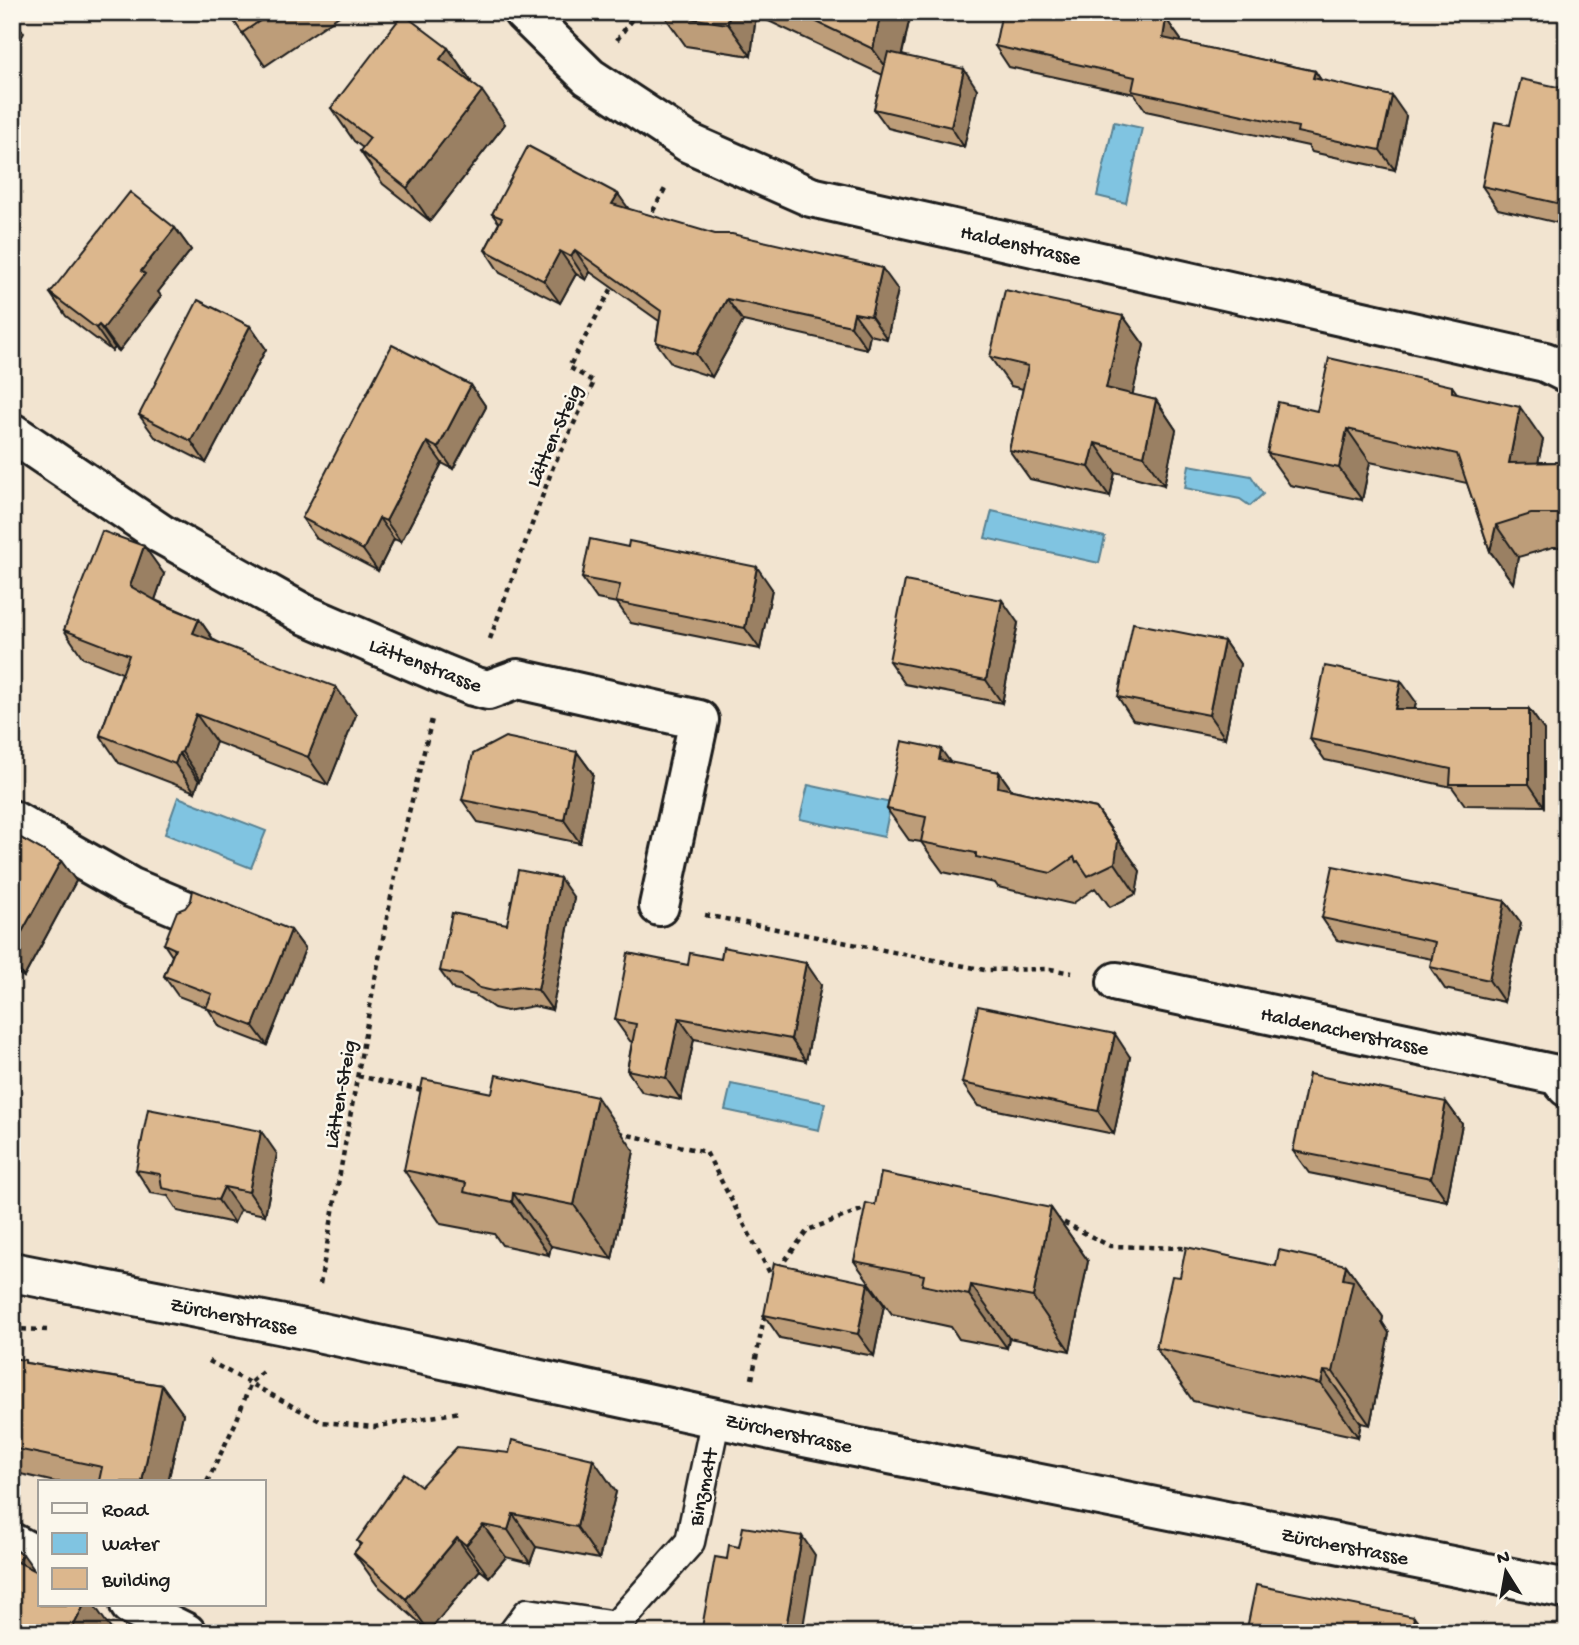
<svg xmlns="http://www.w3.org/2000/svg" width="1579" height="1645" viewBox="0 0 1579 1645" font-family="'Gochi Hand',sans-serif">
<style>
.water{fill:#80c4e1;stroke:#588192;stroke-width:2}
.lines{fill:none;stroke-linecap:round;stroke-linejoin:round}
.lane-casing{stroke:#1c1c1c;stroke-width:33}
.street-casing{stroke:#1c1c1c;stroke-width:44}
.secondary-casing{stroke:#1c1c1c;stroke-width:44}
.path{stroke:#1c1c1c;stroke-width:4.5;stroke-dasharray:5 5;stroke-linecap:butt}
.lane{stroke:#fbf7ec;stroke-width:28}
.street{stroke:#fbf7ec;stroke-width:38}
.secondary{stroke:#fbf7ec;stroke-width:38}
.wall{fill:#bd9d79;stroke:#1c1c1c;stroke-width:2}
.shaded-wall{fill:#9a8063;stroke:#1c1c1c;stroke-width:2}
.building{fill:#dcb78d;stroke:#1c1c1c;stroke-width:2}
.labels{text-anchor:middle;stroke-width:5;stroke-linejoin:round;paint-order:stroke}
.street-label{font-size:21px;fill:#1c1c1c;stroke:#fbf7ec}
</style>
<rect width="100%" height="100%" fill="#f2e4d0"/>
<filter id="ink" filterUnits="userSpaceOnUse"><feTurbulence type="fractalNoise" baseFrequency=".0143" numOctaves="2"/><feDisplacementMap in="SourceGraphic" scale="14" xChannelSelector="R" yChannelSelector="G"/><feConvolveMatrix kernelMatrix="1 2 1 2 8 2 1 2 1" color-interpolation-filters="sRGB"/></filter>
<g filter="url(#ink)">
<!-- water -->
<path class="water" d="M1114,122L1142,128L1126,203L1097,196Z
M1189,465L1251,476L1263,494L1250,506L1240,499L1185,488Z
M992,511L1105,537L1099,563L985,538Z
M808,785L891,803L884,837L800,819Z
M178,797L266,831L251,868L165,834Z
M731,1084L825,1103L819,1130L725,1110Z"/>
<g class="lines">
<defs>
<path id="lane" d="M513,1633L528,1613L616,1626L690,1542L716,1417"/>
<path id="street" d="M523,12L589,77L689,143L811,197L1545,362L1567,373
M12,433L161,534L304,614L443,674L473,686L488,690L518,679L699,720L659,906
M12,820L130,887L185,910
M1117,982L1557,1075L1567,1087
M12,1543L40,1558
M130,1605L186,1633"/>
<path id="secondary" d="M12,1272L304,1329L804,1437L1567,1589"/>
</defs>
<!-- lane casing -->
<use href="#lane" class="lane-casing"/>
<!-- street casing -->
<use href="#street" class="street-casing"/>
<!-- secondary casing -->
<use href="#secondary" class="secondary-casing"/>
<!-- path -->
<path class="path" d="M617,40L637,12
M648,220L667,185
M490,639L553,467L594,382L569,367L614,284
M705,915L985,970L1050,969L1072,973
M358,1076L426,1091
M619,1133L706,1152L772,1277V1279
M1055,1218L1110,1246L1181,1248L1190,1250
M779,1268L808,1230L880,1203
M320,1284L374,984L402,841L432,719
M12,1329L50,1330
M209,1361L322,1422L374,1427L460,1412
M752,1379L765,1312
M207,1482L236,1422L251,1382L265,1370"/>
<!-- lane -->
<use href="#lane" class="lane"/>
<!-- street -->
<use href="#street" class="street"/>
<!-- secondary -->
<use href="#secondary" class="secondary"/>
</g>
<!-- wall -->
<path class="wall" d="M228,12H345L265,66Z
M664,12H911L902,55L977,89L964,147L888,128L874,109L883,75L756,15L751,56L686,46L663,14Z
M1138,13L1166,19L1181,40L1180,42L1315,71L1321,80L1406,116L1395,170L1312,152L1308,146L1146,111L1134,94L1009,67L995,46Z
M448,48L471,81L470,82L505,124L430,221L383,184L360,151L363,148L354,141L331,108Z
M1567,89V225L1498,209L1482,186L1510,125Z
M618,194L628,209L898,290L887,339L870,335L867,349L743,321L712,377L672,364L656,342L659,321L590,272L586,280L576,274L560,303L500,273L485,250L499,223L492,214Z
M175,228L191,250L158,292L161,296L119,351L115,348L112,351L66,316L50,293Z
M1123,316L1144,345L1132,395L1156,400L1176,430L1164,485L1115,472L1110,497L1030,479L1009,450L1023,389L1011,386L990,357Z
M250,326L266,349L206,463L155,437L139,415Z
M471,385L486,407L453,469L442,463L401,542L394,539L378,571L317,539L302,518Z
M1452,386L1457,393L1543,440L1538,462H1567V547H1553L1518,557L1513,583L1490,551L1467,483L1370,462L1362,500L1290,485L1267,453L1317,411Z
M628,547L772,589L760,649L631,623L617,603L597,599L582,578Z
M164,574L155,600L199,619L214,640L356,715L328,785L216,742L201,780L199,781L195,792L119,763L100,735L122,673L83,658L64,630Z
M1018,623L1002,703L905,684L889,661Z
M1224,641L1240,664L1225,738L1133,720L1118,697Z
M1416,702L1414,709H1529L1544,730V806L1465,805L1452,787L1325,760L1310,739Z
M577,752L593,774L580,843L478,822L462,800Z
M950,763L999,772L1012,790L1096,808L1140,871L1136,894L1110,907L1099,892H1098L1095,888L1072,904L998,887L995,883L943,872L921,842L909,840L887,809Z
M12,833L61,861L76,881L24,977L12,970Z
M574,898L552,1010L534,1006L507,1011L494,1008L475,995L454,990L440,971L507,924Z
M1505,901L1521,923L1504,1002L1445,989L1430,967L1432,959L1337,940L1322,918Z
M291,930L305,949L267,1045L220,1027L207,1007L178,996L164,976L172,956L164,944Z
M688,965L821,985L806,1061L694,1039L681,1100L642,1092L627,1070L632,1042L630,1041L615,1020Z
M1130,1057L1114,1134L978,1106L962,1083Z
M1446,1102L1462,1124L1447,1201L1309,1173L1293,1151Z
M634,1151L612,1259L551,1246L549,1255L502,1245L494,1234L441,1224L404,1170Z
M277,1154L265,1215L240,1210L234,1223L178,1211L168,1196L151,1193L136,1170Z
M875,1205L1051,1208L1088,1261L1070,1351L1009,1338L1007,1348L959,1339L951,1327L892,1314L854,1261Z
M1346,1265L1383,1317L1382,1322L1389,1333L1370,1425L1361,1423L1358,1437L1193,1401L1156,1348L1180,1277L1276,1266Z
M884,1305L874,1356L780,1338L764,1315Z
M12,1358L27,1363L162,1385L183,1414L168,1482H55L12,1472Z
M421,1486L616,1492L599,1559L536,1547L530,1563L506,1557L489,1577L480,1570L429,1631L377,1585L354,1553L360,1545L357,1541Z"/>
<!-- shaded-wall -->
<path class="shaded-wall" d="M729,12H753L756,15L751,56L728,24Z
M881,12H911L896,81L873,49Z
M12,16L24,33L12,54Z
M1166,19L1181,40L1177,59L1163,38Z
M448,48L471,81L463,91L440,59Z
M964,69L977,89L964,147L951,127Z
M1315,71L1329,92L1313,78Z
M482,91L505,124L430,221L407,188Z
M1392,96L1406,116L1395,170L1380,150Z
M1567,177V212L1561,204Z
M618,194L634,216L612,204Z
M175,228L191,250L158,292L161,296L119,351L103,329L141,271Z
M575,250L590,272L586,280L571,257Z
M560,251L576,274L560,303L544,281Z
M882,268L898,290L887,339L871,316Z
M727,299L743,321L712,377L696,354Z
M854,313L870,335L867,349L851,326Z
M1123,316L1144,345L1127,418L1106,388Z
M99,325L115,348L112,351L96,328Z
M250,326L266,349L206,463L191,441Z
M471,385L486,407L453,469L438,448Z
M1156,400L1176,430L1164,485L1144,456Z
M1520,407L1543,440L1531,496L1509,463Z
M1347,429L1370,462L1362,500L1339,468Z
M427,442L442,463L401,542L386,521Z
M1095,443L1115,472L1110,497L1089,467Z
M379,518L394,539L378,571L363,550Z
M1496,525L1518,557L1513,583L1490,551Z
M144,546L164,574L150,614L130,586Z
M757,567L772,589L760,649L745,628Z
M1002,600L1018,623L1002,703L986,680Z
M199,619L218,647L193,633Z
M1224,641L1240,664L1225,738L1209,715Z
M1401,681L1416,702L1410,731L1395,709Z
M336,687L356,715L328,785L308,757Z
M1529,709L1544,730V806L1529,784Z
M196,714L216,742L201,780L182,752Z
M941,749L962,779L939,760Z
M577,752L593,774L580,843L564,820Z
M179,753L199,781L195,792L175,764Z
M999,772L1021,803L998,787Z
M1096,808L1140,871L1136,894L1115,863Z
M61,861L76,881L24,977L12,960V950Z
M560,878L574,898L552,1010L538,990Z
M1505,901L1521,923L1504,1002L1489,980Z
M291,930L305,949L267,1045L253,1026Z
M806,963L821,985L806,1061L791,1039Z
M679,1018L694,1039L681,1100L666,1078Z
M1115,1034L1130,1057L1114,1134L1098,1111Z
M597,1097L634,1151L612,1259L574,1205Z
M1446,1102L1462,1124L1447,1201L1431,1178Z
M261,1131L277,1154L265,1215L249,1192Z
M224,1187L240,1210L234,1223L218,1200Z
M513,1193L551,1246L549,1255L512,1202Z
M1051,1208L1088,1261L1070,1351L1033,1297Z
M1346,1265L1383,1317L1382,1322L1389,1333L1370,1425L1333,1372L1343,1279Z
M868,1283L884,1305L874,1356L858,1334Z
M971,1285L1009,1338L1007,1348L969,1295Z
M1324,1371L1361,1423L1358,1437L1321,1384Z
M162,1385L183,1414L168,1482H142Z
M593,1459L616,1492L599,1559L577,1527Z
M513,1514L536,1547L530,1563L508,1530Z
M483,1525L506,1557L489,1577L466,1545Z
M802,1536L815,1555L802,1633H785Z
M457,1538L480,1570L429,1631L406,1599Z
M23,1554L40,1578L18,1562Z
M84,1605H94L111,1629L109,1633H70Z
M1414,1617L1426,1633H1411Z"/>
<!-- building -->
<path class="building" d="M228,12H273L242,33Z
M664,12H729L728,24L663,14Z
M796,12H881L873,49Z
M1002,12H1133L1166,19L1163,38L1315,71L1313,78L1392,96L1380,150L1297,132L1298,127L1132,91L1135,77L995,46Z
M403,14L448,48L440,59L482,91L407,188L360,151L370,138L331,108Z
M888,52L964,69L951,127L874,109Z
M1521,79L1567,89V177L1561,204L1482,186L1495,122L1510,125Z
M528,146L618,194L612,204L715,234H732L882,268L871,316L854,313L851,326L727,299L696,354L656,342L661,311L575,250L571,257L560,251L544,281L485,250L502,218L492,214Z
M130,192L175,228L141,271L145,274L103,329L99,325L96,328L50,293Z
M1005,290L1123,316L1106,388L1156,400L1144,456L1095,443L1089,467L1009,450L1028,366L990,357Z
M198,300L250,326L191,441L139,415Z
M392,345L471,385L438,448L427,442L386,521L379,518L363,550L302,518Z
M1329,358L1452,386V392L1520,407L1509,463L1567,462V514H1531L1496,525L1490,551L1457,454L1347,429L1339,468L1267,453L1278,402L1317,411Z
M102,531L144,546L130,586L162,604L199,619L193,633L336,687L308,757L196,714L182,752L179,753L175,764L100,735L129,655L64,630Z
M590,539L628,547L629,541L757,567L745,628L616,602L620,585L582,578Z
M905,581L1002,600L986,680L889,661Z
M1133,623L1224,641L1209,715L1118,697Z
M1325,666L1401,681L1395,709H1529V784H1450L1451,769L1310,739Z
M505,737L577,752L564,820L462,800L473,754Z
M902,741L941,749L939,760L999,772L998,787L1096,808L1118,841L1115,863L1088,876L1078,861L1076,862L1074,857L1051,873L976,857V853L921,842L926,817L887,809Z
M12,833L61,861L12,950Z
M1333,866L1505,901L1489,980L1430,967L1435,942L1322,918Z
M518,870L560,878L538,990L520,987L493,991L480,988L461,975L440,971L452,913L507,924Z
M193,890L291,930L253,1026L206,1008L212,994L164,976L175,949L164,944L177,911L185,908L191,900Z
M723,947L806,963L791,1039L679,1018L666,1078L627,1070L636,1024L615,1020L628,953L688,965L690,953L721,959Z
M978,1006L1115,1034L1098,1111L962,1083Z
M1309,1074L1446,1102L1431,1178L1293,1151Z
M496,1075L597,1097L574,1205L513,1193L512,1202L464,1192L466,1183L404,1170L423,1079L492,1093Z
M148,1109L261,1131L249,1192L224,1187L218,1200L162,1188L160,1174L136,1170Z
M881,1173L1051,1208L1033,1297L971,1285L969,1295L922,1285L924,1275L854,1261L866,1203L875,1205Z
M1186,1247L1276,1266L1279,1250L1346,1265L1343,1279L1353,1281L1333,1372L1324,1371L1321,1384L1156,1348L1172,1276L1180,1277Z
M774,1263L868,1283L858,1334L764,1315Z
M12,1358L25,1360V1363L162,1385L142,1482H104L99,1481L102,1467L12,1448Z
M512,1440L593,1459L577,1527L513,1514L508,1530L483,1525L466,1545L457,1538L406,1599L354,1553L361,1544L357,1541L404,1473L421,1486L457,1447L509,1453Z
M743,1527L802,1536L785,1633H701L715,1557L727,1559L729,1545L739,1547Z
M12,1548L23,1554L18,1562L40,1573V1605H84L70,1633H12Z
M1256,1585L1414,1617L1411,1633H1246Z
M512,1629L517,1633H508Z"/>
</g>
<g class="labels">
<!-- street labels -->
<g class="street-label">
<text transform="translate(1021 244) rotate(13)" y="7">Haldenstrasse</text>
<text transform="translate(553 435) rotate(-66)" y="7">Lätten-Steig</text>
<text transform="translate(426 664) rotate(21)" y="7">Lättenstrasse</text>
<text transform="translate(1345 1030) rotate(12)" y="7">Haldenacherstrasse</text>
<text transform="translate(339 1094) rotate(-80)" y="7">Lätten-Steig</text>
<text transform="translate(234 1315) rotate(11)" y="7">Zürcherstrasse</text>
<text transform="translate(789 1432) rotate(12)" y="7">Zürcherstrasse</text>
<text transform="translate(702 1487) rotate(-78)" y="7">Binzmatt</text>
<text transform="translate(1345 1545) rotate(11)" y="7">Zürcherstrasse</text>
</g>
</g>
<!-- margin -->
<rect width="1579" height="1645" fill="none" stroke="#fbf7ec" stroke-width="42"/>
<rect x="21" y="21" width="1537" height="1603" fill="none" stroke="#1c1c1c" stroke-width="2.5" filter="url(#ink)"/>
<!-- legend -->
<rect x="38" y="1480" width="228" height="126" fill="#fbf7ec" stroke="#a29f99" stroke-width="2"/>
<rect x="52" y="1503" width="35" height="10" fill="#fbf7ec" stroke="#a29f99" stroke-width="2"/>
<text x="102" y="1516" font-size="21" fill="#1c1c1c">Road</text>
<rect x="52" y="1533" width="35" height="21" fill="#80c4e1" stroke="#a29f99" stroke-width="2"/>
<text x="102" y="1550" font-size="21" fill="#1c1c1c">Water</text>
<rect x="52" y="1568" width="35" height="21" fill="#dcb78d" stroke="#a29f99" stroke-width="2"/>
<text x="102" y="1586" font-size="21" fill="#1c1c1c">Building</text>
<!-- north arrow -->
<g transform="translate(1506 1572) rotate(349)" stroke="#fbf7ec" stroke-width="5" paint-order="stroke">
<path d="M0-5L12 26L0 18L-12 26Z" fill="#1c1c1c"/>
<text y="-10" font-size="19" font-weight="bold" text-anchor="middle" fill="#1c1c1c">N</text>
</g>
</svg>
